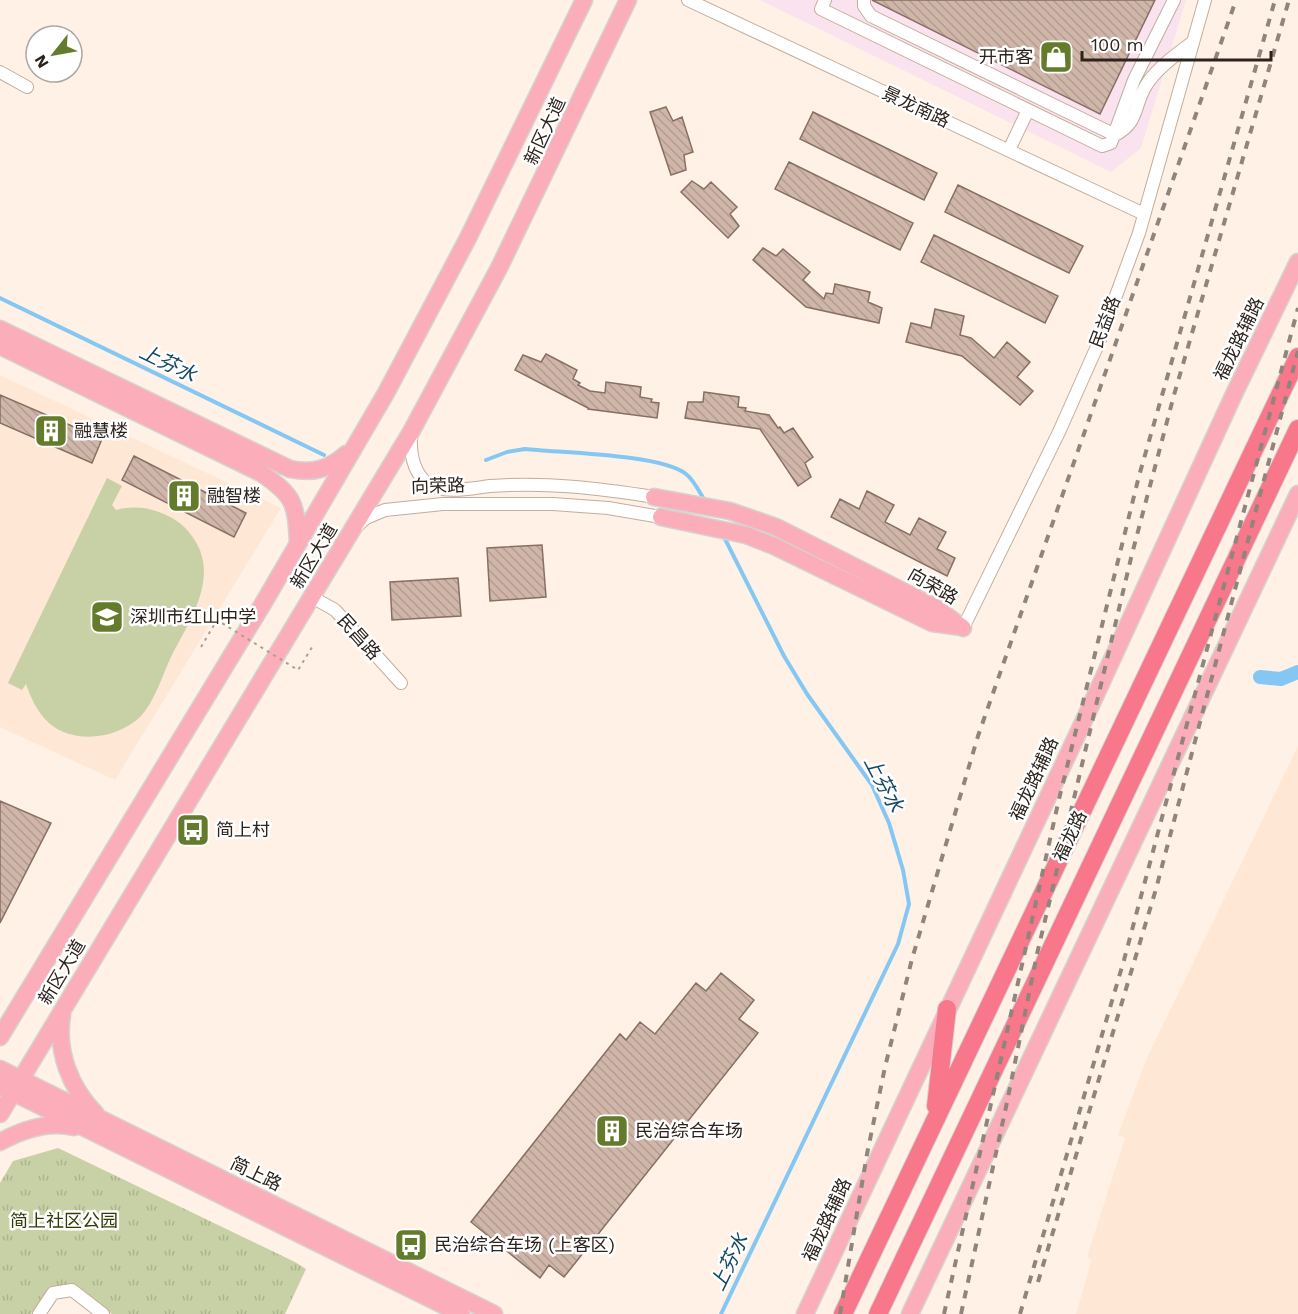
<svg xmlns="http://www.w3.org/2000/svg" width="1298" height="1314" viewBox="0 0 1298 1314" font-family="'Work Sans','Noto Sans SC',sans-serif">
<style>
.commercial{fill:#fae2ef}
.built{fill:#ffe7d5}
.park{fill:url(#park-tufts)}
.garden{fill:#c8d1a5}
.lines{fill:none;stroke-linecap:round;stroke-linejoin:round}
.stream{stroke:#84c7f2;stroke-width:4}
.canal{stroke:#84c7f2;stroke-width:14}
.building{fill:url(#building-back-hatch);stroke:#876f63;stroke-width:1.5}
.minor-casing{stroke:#c3ad9c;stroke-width:14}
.major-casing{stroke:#d5d3d2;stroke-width:19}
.highway-casing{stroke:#d5d3d2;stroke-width:20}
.minor{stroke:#fff;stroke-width:12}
.major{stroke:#fbadb9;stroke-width:16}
.highway{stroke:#f8778a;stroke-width:18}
.rail{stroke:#90857c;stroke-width:4;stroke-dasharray:8 8;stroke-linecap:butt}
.path-bridge{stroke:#ab9f96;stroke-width:2;stroke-dasharray:3 4.5;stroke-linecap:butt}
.labels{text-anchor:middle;stroke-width:5;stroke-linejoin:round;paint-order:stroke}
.poi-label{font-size:18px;fill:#2c231d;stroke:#fff;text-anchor:start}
.street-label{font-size:18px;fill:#2c231d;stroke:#fff}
.park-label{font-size:18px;fill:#333a04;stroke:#fff}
.water-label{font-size:20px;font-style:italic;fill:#134865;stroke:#fff}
</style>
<defs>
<pattern id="park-tufts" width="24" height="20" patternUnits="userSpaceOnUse" patternTransform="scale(1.5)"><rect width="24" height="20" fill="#c8d1a5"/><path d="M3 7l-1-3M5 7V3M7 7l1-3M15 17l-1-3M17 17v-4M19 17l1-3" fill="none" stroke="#acb38e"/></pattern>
<pattern id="building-back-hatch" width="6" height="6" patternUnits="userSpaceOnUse" patternTransform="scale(1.5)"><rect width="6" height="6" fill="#d0b6a9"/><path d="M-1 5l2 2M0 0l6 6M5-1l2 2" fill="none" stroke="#b39c91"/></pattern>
</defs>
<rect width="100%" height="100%" fill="#fff1e6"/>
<!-- commercial -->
<path class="commercial" d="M760,0H1186L1141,148L1111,172Z"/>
<!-- built -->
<path class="built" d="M0,375L281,508L115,780L0,727Z
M1298,746V1314H1076L1092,1259L1087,1257L1125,1138L1118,1135L1146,1060Z"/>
<!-- park -->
<path class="park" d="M58,1148L295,1262L306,1269L285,1314H112L74,1284L47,1290L31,1314H0V1183L13,1161Z"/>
<!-- garden -->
<path class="garden" d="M107,478L122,486L112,505L116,510C136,505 154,508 172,518C183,524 191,533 197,544C218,583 186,626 170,659C162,677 154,702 141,716C118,739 74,745 49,723C37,712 31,698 26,684L22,690L8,683Z"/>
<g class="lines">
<!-- stream -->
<path class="stream" d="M0,298L324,455
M486,460L507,452L525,449C561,453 660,454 686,474C694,480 700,493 705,501
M721,1314L898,944L909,904L903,870L889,823L872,785L807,694L784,656L724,537"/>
<!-- canal -->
<path class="canal" d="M1260,677L1281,679L1298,672"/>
</g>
<!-- building -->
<path class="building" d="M872,0H1155L1100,114Z
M666,107L673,121L682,117L693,152L684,155L686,170L671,175L650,112Z
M813,112L937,173L924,200L800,139Z
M789,162L913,223L900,250L775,189Z
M692,181L704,189L711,182L737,207L730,214L739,226L728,238L681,192Z
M958,185L1083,246L1069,273L945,212Z
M934,235L1058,296L1045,323L921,262Z
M763,248L776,256L783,249L810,272L803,280L824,299L826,293L833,294L835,284L870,292L868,302L882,308L879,323L806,307L753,260Z
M935,309L964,316L960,335L971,338L994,358L1007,342L1030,362L1017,377L1033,391L1020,405L962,356L906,342L911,323L931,328Z
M546,354L577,370L573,379L580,383L578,385L590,391L605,393L606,382L641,387L640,397L652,399L651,402L659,403L657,418L588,409V408L515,370L523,355L541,362Z
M704,392L739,397L738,407L746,408L745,411L769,415L778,428L780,427L784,433L793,428L813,457L805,463L811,477L798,486L760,429L685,418L688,402H703Z
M0,395L102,439L92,463L0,423Z
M134,456L246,513L234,537L122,480Z
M867,491L894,505L885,522L910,535L919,518L946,532L937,549L955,558L947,576L831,517L840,499L859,509Z
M542,545L546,597L490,601L487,548Z
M458,578L461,616L392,620L390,582Z
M0,801L51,823L0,923Z
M721,973L754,1000L739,1019L758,1033L564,1277L549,1265L540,1278L471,1222L620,1034L626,1040L640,1022L655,1034L696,983L706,991Z"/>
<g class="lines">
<defs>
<path id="minor" d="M688,0L1144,214
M825,0L821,9L1102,146L1111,143L1134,80L1174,0
M864,0V6L871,16L1115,135C1140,122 1133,105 1147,84C1156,69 1179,52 1193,42
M0,72L27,87
M1009,150L1028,110
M411,433C410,450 412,471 427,483C444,495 472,488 490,486C547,482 598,488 654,497
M357,526L366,518L385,510L443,504H553L608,508L661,517
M312,597L335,610L401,683
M963,628L1059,432L1099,342L1139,233L1205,0
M39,1314L53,1293L72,1290L103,1314"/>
<path id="major" d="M0,329L290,469C313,474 329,469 346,454
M0,346L261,473C295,496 296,504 298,543
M654,497L730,511L776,527L938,609L963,628
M661,517L746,535L774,546L932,623L962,627
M62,1015C56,1051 70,1088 96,1114
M0,1037L264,602L386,393L468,238L584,0
M0,1069L494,1314
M0,1086L461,1314
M0,1114L411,432L499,268L628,0
M0,1142C22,1130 49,1121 74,1127
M805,1314L1086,716L1235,392L1298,262
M910,1314L1298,494"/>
<path id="highway" d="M936,1106L947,1009
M843,1314L1298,357
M878,1314L1298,429"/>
</defs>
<!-- minor casing -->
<use href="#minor" class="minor-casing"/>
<!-- major casing -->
<use href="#major" class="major-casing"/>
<!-- highway casing -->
<use href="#highway" class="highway-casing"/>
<!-- minor -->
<use href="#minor" class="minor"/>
<!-- major -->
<use href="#major" class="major"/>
<!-- highway -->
<use href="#highway" class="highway"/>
<!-- rail -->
<path class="rail" d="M1038,1282L1156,889L1298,351
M840,1314L867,1154L885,1067L912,959L978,736L1236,0
M944,1314L1059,799L1139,476L1275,0
M961,1314L1006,1107L1037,954L1132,554L1174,395L1289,0
M1020,1314L1124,960L1298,308"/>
<!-- path-bridge -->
<path class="path-bridge" d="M201,647L217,620L298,670L314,644"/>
</g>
<!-- icons -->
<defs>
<symbol id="shop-square" viewBox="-11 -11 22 22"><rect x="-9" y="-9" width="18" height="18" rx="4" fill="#657b2c" stroke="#fff"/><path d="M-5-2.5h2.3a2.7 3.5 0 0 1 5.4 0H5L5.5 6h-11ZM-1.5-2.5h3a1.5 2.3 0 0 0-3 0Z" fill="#fff"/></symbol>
<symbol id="building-square" viewBox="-11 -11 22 22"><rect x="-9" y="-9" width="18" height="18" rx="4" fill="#657b2c" stroke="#fff"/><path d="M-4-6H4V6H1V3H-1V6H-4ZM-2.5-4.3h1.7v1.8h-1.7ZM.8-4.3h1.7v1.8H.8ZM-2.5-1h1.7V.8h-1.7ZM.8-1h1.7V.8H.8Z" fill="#fff"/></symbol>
<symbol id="school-square" viewBox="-11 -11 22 22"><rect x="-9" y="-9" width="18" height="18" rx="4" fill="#657b2c" stroke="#fff"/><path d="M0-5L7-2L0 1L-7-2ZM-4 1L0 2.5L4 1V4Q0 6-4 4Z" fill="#fff"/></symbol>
<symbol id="bus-square" viewBox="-11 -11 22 22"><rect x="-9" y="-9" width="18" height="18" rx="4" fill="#657b2c" stroke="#fff"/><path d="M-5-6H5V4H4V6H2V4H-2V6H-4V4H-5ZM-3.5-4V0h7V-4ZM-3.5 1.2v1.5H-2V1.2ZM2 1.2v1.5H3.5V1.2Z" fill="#fff"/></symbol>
</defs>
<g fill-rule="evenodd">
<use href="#shop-square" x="1037" y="38" width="38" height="38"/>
<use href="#building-square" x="32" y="412" width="38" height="38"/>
<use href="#building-square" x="165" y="477" width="38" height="38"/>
<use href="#school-square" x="88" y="598" width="38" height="38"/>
<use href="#bus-square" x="174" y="811" width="38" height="38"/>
<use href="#building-square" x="593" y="1112" width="38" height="38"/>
<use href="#bus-square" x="392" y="1226" width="38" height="38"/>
</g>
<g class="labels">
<!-- poi labels -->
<g class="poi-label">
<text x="1033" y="63" text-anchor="end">开市客</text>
<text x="74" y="437">融慧楼</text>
<text x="207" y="502">融智楼</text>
<text x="130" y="623">深圳市红山中学</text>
<text x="216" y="836">简上村</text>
<text x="635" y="1137">民治综合车场</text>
<text x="434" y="1251">民治综合车场 (上客区)</text>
</g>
<!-- street labels -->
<g class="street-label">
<text transform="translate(916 107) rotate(25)" y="6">景龙南路</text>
<text transform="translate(545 131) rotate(-65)" y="6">新区大道</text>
<text transform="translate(1105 322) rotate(-69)" y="6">民益路</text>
<text transform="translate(1239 339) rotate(-64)" y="6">福龙路辅路</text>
<text transform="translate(438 486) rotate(-2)" y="6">向荣路</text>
<text transform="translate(314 556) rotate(-59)" y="6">新区大道</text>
<text transform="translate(933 586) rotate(30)" y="6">向荣路</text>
<text transform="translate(359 637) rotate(48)" y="6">民昌路</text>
<text transform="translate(1034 779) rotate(-65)" y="6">福龙路辅路</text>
<text transform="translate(1070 836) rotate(-65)" y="6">福龙路</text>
<text transform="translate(62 972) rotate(-59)" y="6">新区大道</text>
<text transform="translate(256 1174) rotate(26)" y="6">简上路</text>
<text transform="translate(827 1220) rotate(-65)" y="6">福龙路辅路</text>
</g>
<!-- park labels -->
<g class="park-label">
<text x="64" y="1227">简上社区公园</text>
</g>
<!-- water labels -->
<g class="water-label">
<text transform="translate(168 363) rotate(26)" y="7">上芬水</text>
<text transform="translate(884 784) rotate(62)" y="7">上芬水</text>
<text transform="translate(729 1262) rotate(-64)" y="7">上芬水</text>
</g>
</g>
<!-- north arrow -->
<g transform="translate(54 54) rotate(239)"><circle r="28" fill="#ffffff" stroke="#aba7a5" stroke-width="1.5"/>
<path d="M0-4.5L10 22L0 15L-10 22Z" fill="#657b2c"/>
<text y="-9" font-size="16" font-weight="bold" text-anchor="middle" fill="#2c231d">N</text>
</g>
<!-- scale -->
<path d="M1082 51v9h189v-9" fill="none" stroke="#2c231d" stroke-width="3"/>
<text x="1091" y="51" font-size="18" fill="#2c231d" stroke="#ffffff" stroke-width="4.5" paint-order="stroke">100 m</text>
</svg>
